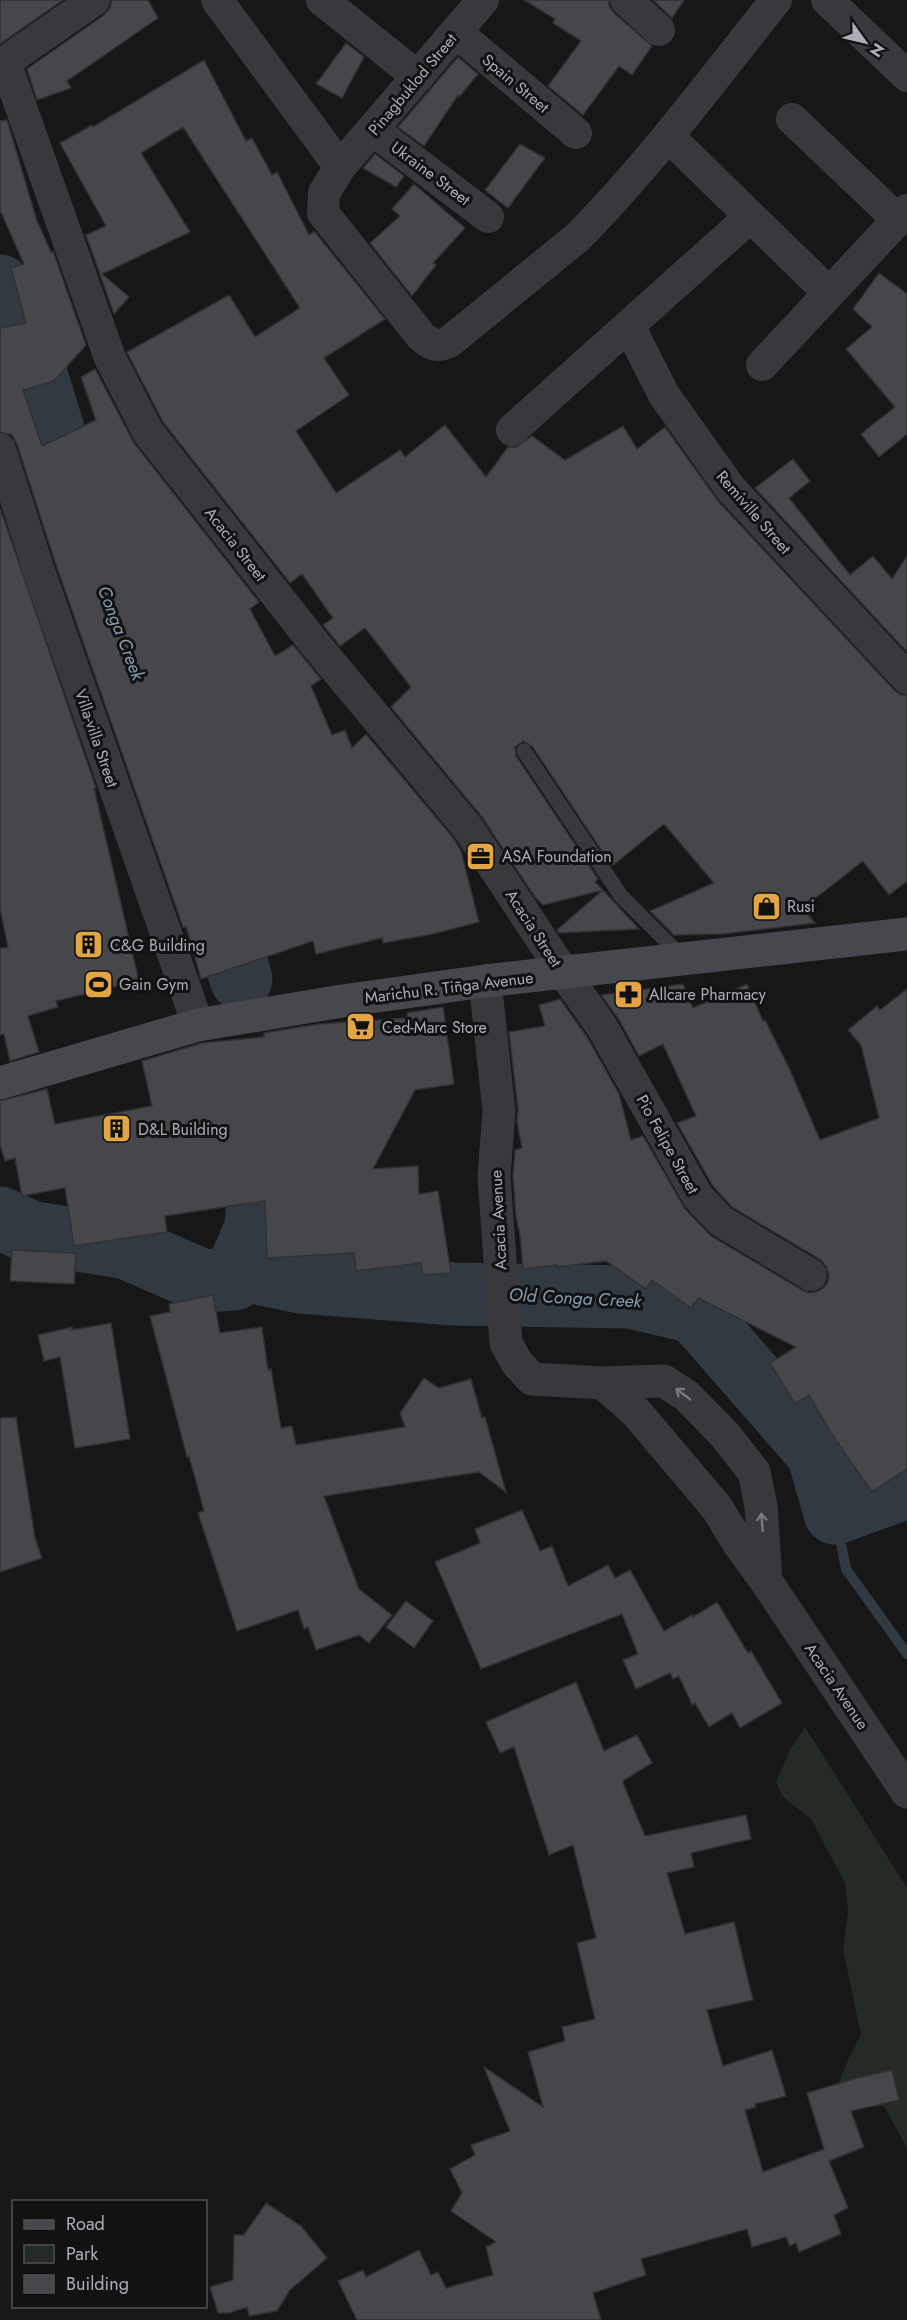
<svg xmlns="http://www.w3.org/2000/svg" width="907" height="2320" viewBox="0 0 907 2320" font-family="Jost,sans-serif">
<style>
.green{fill:#232b24}
.lines{fill:none;stroke-linecap:round;stroke-linejoin:round}
.stream{stroke:#313a40;stroke-width:10}
.river{stroke:#313a40;stroke-width:63}
.building{fill:#46474b;stroke:#313134;stroke-width:1.5}
.service{stroke:#38393d;stroke-width:15}
.minor{stroke:#38393d;stroke-width:32}
.tertiary{stroke:#38393d;stroke-width:33}
.secondary{stroke:#46484d;stroke-width:33}
.oneway{stroke:#777a80}
.labels{text-anchor:middle;stroke-width:6;stroke-linejoin:round;paint-order:stroke}
.street-label{font-size:16px;fill:#aaafb7;stroke:#121213}
.poi-label{font-size:16px;fill:#aaafb7;stroke:#121213;text-anchor:start}
.water-label{font-size:18px;font-style:italic;fill:#849daf;stroke:#121213}
</style>
<rect width="100%" height="100%" fill="#171718"/>
<!-- green -->
<path class="green" d="M805,1727L907,1888V2148L884,2106H830L847,2062L861,2035L843,1949L848,1912L845,1883L811,1819L782,1796L776,1782L790,1750Z"/>
<g class="lines">
<!-- stream -->
<path class="stream" d="M835,1513L846,1569L907,1654"/>
<!-- river -->
<path class="river" d="M0,286L38,381L82,523
M213,883L241,979
M0,1218L30,1232L127,1248L203,1281L234,1279L256,1228L262,1138L260,1114
M239,1269L300,1282L453,1294L630,1297L695,1312L818,1453L835,1513L907,1487"/>
</g>
<!-- building -->
<path class="building" d="M0,0H63L0,44Z
M112,0H148L158,18L67,81L71,88L37,100L27,69L104,15L110,8Z
M524,0H609V6L614,13L652,46L632,75L619,66L583,115L548,86L581,41L553,23L555,19Z
M653,0H684L672,18Z
M346,43L364,57L342,98L316,84Z
M458,57L478,74L460,96L458,95L424,146L398,127Z
M204,60L246,141L252,138L272,175L277,172L309,235L314,231L385,319L324,358L349,395L296,431L336,493L400,450L405,457L445,425L486,477L508,447H516L532,436L565,460L623,426L637,449L665,427L718,501L894,690L901,695H907V881L889,895L863,861L803,908L815,923L723,934L674,935L650,911L714,883L664,824L612,866L532,746L523,741L515,747L516,756L598,879L595,882L603,890L543,905L535,897L482,817L391,707L411,687L365,628L340,646L323,625L333,618L302,574L290,583L163,422L127,352L229,295L255,337L300,308L183,127L141,153L190,232L102,274L129,297L114,314L86,235L106,226L60,143L92,125L93,127Z
M7,120L37,221L51,252L53,251L86,345L54,381L23,390L42,446L96,420L81,377L95,369L134,443L259,602L250,609L275,656L293,645L321,679L311,686L332,735L345,730L352,748L366,734L454,839L461,851L479,922L433,934L383,943L382,938L316,954L313,941L201,979L186,926L183,927L55,562L17,444L12,435L0,432V328L26,323L11,268L24,264L0,210V121Z
M520,144L545,158L508,208L485,190Z
M375,154L404,176L396,187L363,168Z
M414,184L465,228L433,263L436,265L412,296L370,243L400,216L392,209Z
M879,273L907,294V434L879,457L861,434L895,407L846,349L872,327L853,309Z
M793,459L810,481L789,498L850,575L873,556L892,579L907,556V652L755,488Z
M0,508L96,788H94L139,981L56,1001L58,1007L28,1016L39,1052L10,1061L4,1034L0,1035V948L8,947L0,909Z
M603,890L639,929L559,933L557,930Z
M683,984L693,1008L747,984L763,1021L765,1020L790,1070L820,1140L879,1118L861,1045L848,1030L877,1006L880,1010L907,989V1469L872,1492L831,1433L809,1395L795,1404L770,1363L796,1347L698,1298L691,1308L652,1280L646,1289L606,1261L557,1267V1265L523,1269L520,1235L516,1217L513,1176L515,1150L522,1148L517,1122L518,1109L509,1032L545,1026L539,1005L560,999L587,1037L619,1094L631,1140L643,1136L685,1209L711,1236L802,1290L810,1293L819,1291L827,1284L829,1275L826,1266L821,1260L732,1207L713,1186L677,1123L696,1116L663,1044L639,1056L618,1018L601,995Z
M443,1007L454,1084L415,1090L373,1169L418,1166L419,1194L438,1191L451,1273L423,1275L421,1263L356,1271L354,1253L267,1258L265,1201L165,1216L167,1232L74,1246L65,1188L22,1196L15,1158L5,1161L0,1145V1101L47,1089L55,1124L152,1106L142,1061L202,1043L264,1037V1033L319,1024L407,1018V1013Z
M12,1250L76,1253L74,1284L10,1281Z
M213,1295L220,1333L262,1327L268,1370L271,1369L281,1428L292,1426L296,1445L405,1427L400,1413L424,1378L439,1388L471,1379L482,1418L485,1417L506,1492L479,1472L324,1496L359,1589L392,1615L369,1643L359,1635L316,1650L308,1627L304,1629L298,1610L237,1631L198,1513L204,1511L189,1456L187,1457L150,1316L170,1312L169,1304Z
M111,1323L130,1439L75,1448L60,1357L44,1361L38,1335L72,1327V1330Z
M16,1417L35,1538L42,1558L0,1572V1418Z
M522,1510L540,1551L552,1546L568,1586L608,1565L615,1578L630,1570L664,1631L692,1615L693,1617L717,1602L748,1653L751,1651L782,1703L740,1728L732,1713L709,1727L695,1703L692,1705L679,1676L673,1679L670,1673L636,1689L623,1660L638,1654L622,1614L481,1669L435,1562L480,1543L475,1529Z
M406,1601L433,1621L414,1648L386,1627Z
M576,1682L604,1751L637,1735L652,1763L624,1780L623,1783L645,1836L746,1815L751,1839L691,1853L694,1867L667,1873L685,1934L734,1922L753,2000L707,2010L723,2066L772,2050L786,2096L755,2104L756,2107L745,2110L763,2172L824,2149L807,2093L857,2078L892,2070L899,2100L851,2111L864,2147L829,2161L848,2208L834,2215L841,2234L799,2252L796,2243L790,2246L786,2237L752,2247L747,2229L641,2259L646,2275L593,2293L601,2320H357L338,2281L363,2270L366,2277L419,2250L431,2275L438,2272L446,2288L493,2275L486,2247L496,2242L451,2211L462,2193L450,2169L475,2155L471,2145L510,2131L484,2067L543,2107L528,2052L565,2041L562,2027L595,2019L577,1943L596,1938L573,1845L549,1855L514,1747L500,1753L486,1722Z
M266,2203L301,2226L327,2258L290,2290L277,2311L249,2316L247,2307L229,2313H218L210,2287L233,2280L234,2235H244Z"/>
<g class="lines">
<!-- service -->
<path class="service" d="M524,751L621,896L682,957"/>
<!-- minor -->
<path class="minor" d="M94,0L5,62L110,358L148,432L315,644L468,828L564,973L602,1027L698,1197L721,1221L811,1275
M217,0L340,167
M322,0L418,77
M483,0L340,167L324,193L323,213L421,336C430,344 437,348 449,342L578,237C650,164 712,80 776,0
M626,0L659,30
M827,0L907,76
M456,32L576,133
M792,119L898,220
M373,130L488,217
M668,136L829,293
M629,326L664,395L731,489L907,678
M762,365L907,210
M512,430L750,217
M0,449L38,568L198,1025"/>
<!-- tertiary -->
<path class="tertiary" d="M485,981L499,1111L494,1176L506,1343L517,1363L532,1379L603,1383L664,1381L687,1396L725,1435L754,1472L761,1506L766,1581
M603,1383L636,1412L717,1508L739,1544L766,1581L907,1792"/>
<!-- secondary -->
<path class="secondary" d="M0,1083L198,1025L342,1001L485,981L907,934"/>
</g>
<!-- one-way arrows -->
<defs><path id="oneway-shaft" d="M-6 0H5M1.5-3L5.5 0L1.5 3" fill="none" stroke-width="1.6" stroke-linecap="round" stroke-linejoin="round" transform="scale(1.5)"/></defs>
<g class="oneway">
<use href="#oneway-shaft" transform="translate(683 1394) rotate(-143)"/>
<use href="#oneway-shaft" transform="translate(762 1522) rotate(-94)"/>
</g>
<!-- icons -->
<defs>
<symbol id="office-square" viewBox="-11 -11 22 22"><rect x="-9" y="-9" width="18" height="18" rx="4" fill="#e3a544" stroke="#121213"/><path d="M-6-3h4V-5.5h4V-3h4V5H-6ZM-1-4.5V-3h2v-1.5ZM-6 0V1H6V0Z" fill="#111"/></symbol>
<symbol id="shop-square" viewBox="-11 -11 22 22"><rect x="-9" y="-9" width="18" height="18" rx="4" fill="#e3a544" stroke="#121213"/><path d="M-5-2.5h2.3a2.7 3.5 0 0 1 5.4 0H5L5.5 6h-11ZM-1.5-2.5h3a1.5 2.3 0 0 0-3 0Z" fill="#111"/></symbol>
<symbol id="building-square" viewBox="-11 -11 22 22"><rect x="-9" y="-9" width="18" height="18" rx="4" fill="#e3a544" stroke="#121213"/><path d="M-4-6H4V6H1V3H-1V6H-4ZM-2.5-4.3h1.7v1.8h-1.7ZM.8-4.3h1.7v1.8H.8ZM-2.5-1h1.7V.8h-1.7ZM.8-1h1.7V.8H.8Z" fill="#111"/></symbol>
<symbol id="stadium-square" viewBox="-11 -11 22 22"><rect x="-9" y="-9" width="18" height="18" rx="4" fill="#e3a544" stroke="#121213"/><path d="M0-5a6.5 5 0 1 0 0 10a6.5 5 0 1 0 0-10ZM-3.5-1.8h7v3.6h-7Z" fill="#111"/></symbol>
<symbol id="pharmacy-square" viewBox="-11 -11 22 22"><rect x="-9" y="-9" width="18" height="18" rx="4" fill="#e3a544" stroke="#121213"/><path d="M-2-6h4v4h4v4h-4v4h-4v-4h-4v-4h4Z" fill="#111"/></symbol>
<symbol id="supermarket-square" viewBox="-11 -11 22 22"><rect x="-9" y="-9" width="18" height="18" rx="4" fill="#e3a544" stroke="#121213"/><path d="M-6-5.5h2.5l.6 2H6L4.5 2H-2.5L-4.4-4H-6ZM-1.5 3.2a1.3 1.3 0 1 0 .1 0ZM3 3.2a1.3 1.3 0 1 0 .1 0Z" fill="#111"/></symbol>
</defs>
<g fill-rule="evenodd">
<use href="#office-square" x="464" y="840" width="33" height="33"/>
<use href="#shop-square" x="750" y="890" width="33" height="33"/>
<use href="#building-square" x="72" y="928" width="33" height="33"/>
<use href="#stadium-square" x="82" y="968" width="33" height="33"/>
<use href="#pharmacy-square" x="612" y="978" width="33" height="33"/>
<use href="#supermarket-square" x="344" y="1010" width="33" height="33"/>
<use href="#building-square" x="100" y="1112" width="33" height="33"/>
</g>
<g class="labels">
<!-- street labels -->
<g class="street-label">
<text transform="translate(516 83) rotate(40)" y="6">Spain Street</text>
<text transform="translate(412 84) rotate(-50)" y="6">Pinagbuklod Street</text>
<text transform="translate(431 173) rotate(37)" y="6">Ukraine Street</text>
<text transform="translate(754 512) rotate(49)" y="6">Remiville Street</text>
<text transform="translate(236 544) rotate(52)" y="6">Acacia Street</text>
<text transform="translate(97 738) rotate(71)" y="6">Villa-villa Street</text>
<text transform="translate(534 928) rotate(57)" y="6">Acacia Street</text>
<text transform="translate(449 987) rotate(-7)" y="6">Marichu R. Tiñga Avenue</text>
<text transform="translate(668 1144) rotate(61)" y="6">Pio Felipe Street</text>
<text transform="translate(498 1220) rotate(-93)" y="6">Acacia Avenue</text>
<text transform="translate(837 1686) rotate(56)" y="6">Acacia Avenue</text>
</g>
<!-- poi labels -->
<g class="poi-label">
<text x="502" y="862">ASA Foundation</text>
<text x="787" y="912">Rusi</text>
<text x="110" y="951">C&amp;G Building</text>
<text x="119" y="990">Gain Gym</text>
<text x="649" y="1000">Allcare Pharmacy</text>
<text x="382" y="1033">Ced-Marc Store</text>
<text x="138" y="1135">D&amp;L Building</text>
</g>
<!-- water labels -->
<g class="water-label">
<text transform="translate(121 633) rotate(69)" y="6">Conga Creek</text>
<text transform="translate(575 1298) rotate(3)" y="6">Old Conga Creek</text>
</g>
</g>
<!-- legend -->
<rect x="12" y="2200" width="195" height="108" fill="#121213" stroke="#4f5155" stroke-width="1.5"/>
<rect x="24" y="2220" width="30" height="9" fill="#46484d" stroke="#4f5155" stroke-width="1.5"/>
<text x="66" y="2230" font-size="18" fill="#aaafb7">Road</text>
<rect x="24" y="2245" width="30" height="18" fill="#232b24" stroke="#4f5155" stroke-width="1.5"/>
<text x="66" y="2260" font-size="18" fill="#aaafb7">Park</text>
<rect x="24" y="2275" width="30" height="18" fill="#46474b" stroke="#4f5155" stroke-width="1.5"/>
<text x="66" y="2290" font-size="18" fill="#aaafb7">Building</text>
<!-- north arrow -->
<g transform="translate(865 42) rotate(124)" stroke="#121213" stroke-width="4.5" paint-order="stroke">
<path d="M0-4.5L10 22L0 15L-10 22Z" fill="#aaafb7"/>
<text y="-9" font-size="16" font-weight="bold" text-anchor="middle" fill="#aaafb7">N</text>
</g>
</svg>
